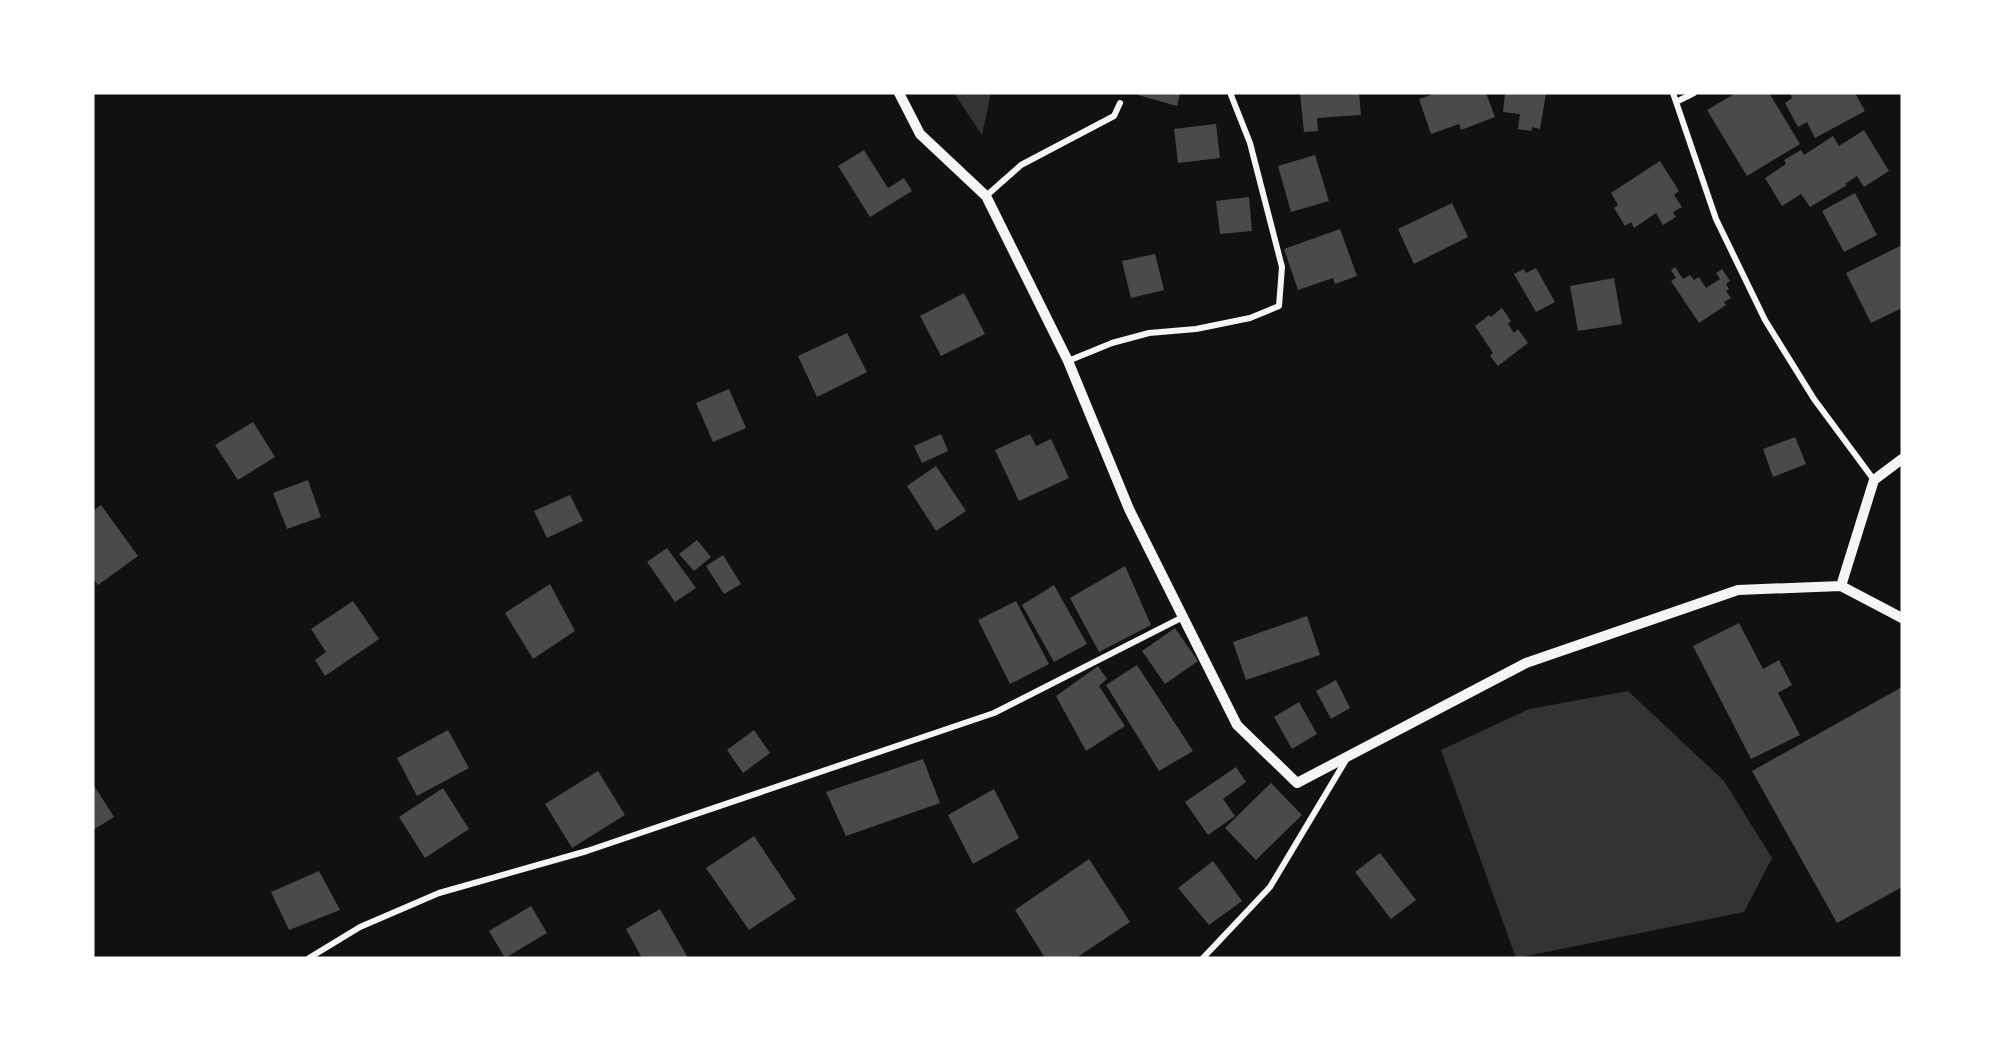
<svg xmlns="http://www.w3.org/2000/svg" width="1995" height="1051" viewBox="0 0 1995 1051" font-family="Commissioner,sans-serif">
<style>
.water{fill:#333}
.building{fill:#4a4a4a}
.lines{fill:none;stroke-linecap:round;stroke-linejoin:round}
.minor{stroke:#f5f5f5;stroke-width:6}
.tertiary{stroke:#f5f5f5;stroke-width:10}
</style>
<rect width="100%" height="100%" fill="#111"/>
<!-- water -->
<path class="water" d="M954,93H991L982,135Z
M1628,691L1724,781L1772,858L1744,912L1516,958L1441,750L1529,709Z"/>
<!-- building -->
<path class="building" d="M1138,93H1180L1177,106L1138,95Z
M1300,93H1359L1361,115L1317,118L1318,131L1304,132Z
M1437,93H1486L1495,117L1461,130L1459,124L1431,134L1419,99Z
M1505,93H1546L1540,129L1532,127V131L1518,129L1520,114L1503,112Z
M1736,93H1769L1800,144L1747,176L1707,110Z
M1790,93H1855L1865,111L1815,138L1807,122L1798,127L1785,103L1792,98Z
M1216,124L1220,158L1178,163L1174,129Z
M1864,130L1889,171L1864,187L1857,176L1845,184L1847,185L1810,207L1801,194L1782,206L1765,178L1786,164L1784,160L1801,150L1804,155L1833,136L1839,146Z
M864,150L888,188L904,178L912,191L870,217L838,166Z
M1315,155L1329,201L1291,212L1278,166Z
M1660,161L1679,191L1674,195L1682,207L1673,212L1676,217L1663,225L1656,213L1634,228L1631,222L1625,226L1614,208L1618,205L1611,193Z
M1855,193L1877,235L1844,252L1822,211Z
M1249,197L1252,231L1220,234L1216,201Z
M1452,203L1468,237L1414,264L1398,229Z
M1340,229L1357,276L1335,284L1333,278L1298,290L1284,249Z
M1902,245V308L1871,323L1846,273Z
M1155,254L1164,290L1131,298L1122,261Z
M1675,267L1683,279L1690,275L1694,280L1699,277L1706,288L1720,279L1716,273L1722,269L1730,281L1726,284L1729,289L1726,291L1731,298L1724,302L1726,305L1699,323L1671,281L1676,278L1671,270Z
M1536,268L1555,302L1536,312L1514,274L1524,269L1526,273Z
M1614,278L1622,324L1578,331L1570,286Z
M964,293L985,334L941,356L920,316Z
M1502,308L1511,321L1508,324L1514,333L1518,329L1528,343L1498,366L1490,356L1493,353L1475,326L1489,315L1491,317Z
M847,333L867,372L817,397L798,356Z
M729,389L746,428L713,442L696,403Z
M253,422L275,457L238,480L215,445Z
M941,434L948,451L922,463L914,446Z
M1030,434L1036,446L1051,439L1069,478L1019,501L995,450Z
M1795,437L1806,464L1773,477L1763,449Z
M936,466L966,511L936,531L907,486Z
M308,480L321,517L287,529L273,493Z
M570,495L583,521L547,538L534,511Z
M101,505L138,556L98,585L93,578V511Z
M697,540L711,557L694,571L679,554Z
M667,548L696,588L675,602L647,562Z
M723,555L741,584L724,594L706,566Z
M1125,566L1151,625L1099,652L1070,598Z
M550,584L575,631L533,659L505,613Z
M1054,585L1087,644L1054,662L1022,605Z
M353,601L379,639L325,676L315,660L326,652L311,629Z
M1016,601L1049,664L1010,684L978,620Z
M1307,616L1320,655L1246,680L1233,642Z
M1739,623L1763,669L1779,660L1792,685L1778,693L1800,735L1751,759L1693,646Z
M1175,628L1198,661L1165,684L1142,651Z
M1137,665L1193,751L1159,771L1106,685Z
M1098,666L1107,679L1099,686L1125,726L1086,751L1056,696Z
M1336,680L1350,708L1331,719L1316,691Z
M1902,687V887L1837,923L1752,771Z
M1299,702L1317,734L1292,749L1274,717Z
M448,730L469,768L417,796L397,758Z
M754,730L770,753L743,773L727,750Z
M923,759L940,803L846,836L826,792Z
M1236,767L1246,782L1223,799L1235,816L1208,835L1185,802Z
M598,771L625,815L572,848L545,804Z
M1271,783L1302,815L1256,860L1225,828Z
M93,784L114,817L93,830Z
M443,788L469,829L425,858L399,817Z
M994,789L1019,838L973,864L948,815Z
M754,836L796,899L749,930L706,868Z
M1380,853L1416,900L1391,919L1355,872Z
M1089,859L1130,922L1076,958H1045L1015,910Z
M1213,861L1242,901L1209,925L1178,888Z
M319,871L340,910L289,930L271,892Z
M531,906L547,933L505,958L489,931Z
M660,909L688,958H642L626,929Z"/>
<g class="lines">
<!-- minor -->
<path class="minor" d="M1673,93L1716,219L1765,320L1814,399L1874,480
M1676,102L1694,93
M986,196L1021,165L1114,116L1120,103
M1068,361L1112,343L1149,333L1196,329L1250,318L1279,306L1282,267L1250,143L1231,95L1232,93
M309,958L360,927L439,893L587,851L994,713L1183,617
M1203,958L1270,887L1346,760"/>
<!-- tertiary -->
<path class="tertiary" d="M899,93L920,134L986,196L1068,361L1129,509L1237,725L1297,783L1526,663L1738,590L1841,586L1902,618
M1841,586L1874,480L1902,459"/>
</g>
<!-- border -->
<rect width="1995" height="1051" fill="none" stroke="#ffffff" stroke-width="189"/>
</svg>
